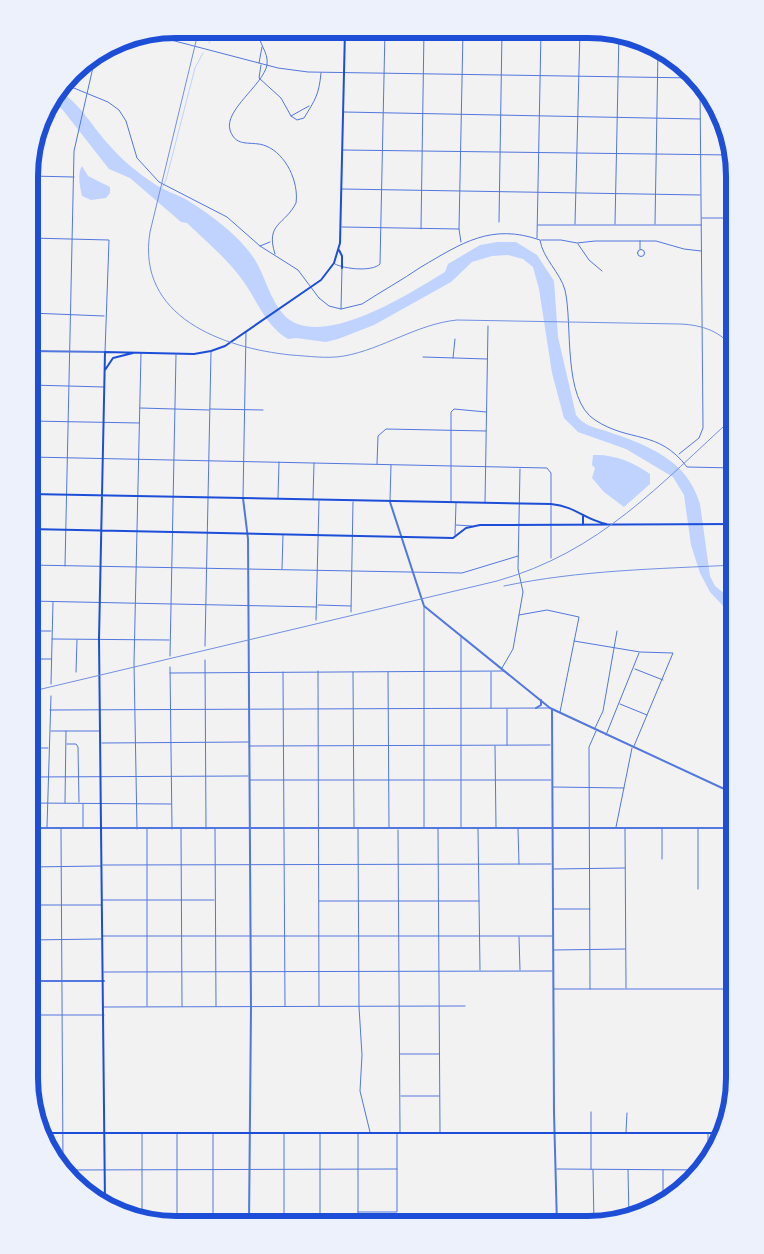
<svg xmlns="http://www.w3.org/2000/svg" width="764" height="1254" viewBox="0 0 764 1254" font-family="'Asap Condensed',sans-serif">
<style>
.water{fill:#bfd3fe}
.lines{fill:none;stroke-linecap:round;stroke-linejoin:round}
.stream{stroke:#bfd3fe;stroke-width:1}
.minor{stroke:#5277de;stroke-width:1}
.tertiary{stroke:#5277de;stroke-width:2}
.secondary{stroke:#1d4ed8;stroke-width:2}
.rail{stroke:#7290e2;stroke-width:1}
.rim{fill:none;stroke:#1d4ed8;stroke-width:6}
</style>
<rect width="100%" height="100%" fill="#f2f2f2"/>
<!-- water -->
<path class="water" d="M59,91C81,104 93,128 110,146C122,160 138,173 153,183C163,190 176,194 187,200C211,215 240,236 255,260C267,279 273,313 295,323C336,341 410,293 445,272L448,264L480,245L497,242H516L537,255L554,281L558,337L576,415C583,425 595,428 606,431C647,445 687,459 700,504L710,576L715,586L735,602V615L725,608L710,592L700,573L691,545L684,495L673,477L626,449L578,432L564,418L552,373L539,289L533,267L523,259L508,255L492,256L472,262L451,282L374,325L338,339L326,342L296,338L288,339C265,326 257,299 241,278C226,258 206,241 187,223L181,222L130,178L109,169L62,109L51,101Z
M82,166L88,176L110,187V193L106,198L91,200L82,196C80,187 77,174 82,166Z
M593,455C614,454 633,462 650,474V484L624,507L604,492L592,478L595,468L592,465Z"/>
<g class="lines">
<!-- stream -->
<path class="stream" d="M209,43L217,29
M162,188L166,180L195,68L203,53"/>
<!-- minor -->
<path class="minor" d="M259,29C257,44 269,51 267,65C263,85 224,110 230,130C236,149 252,140 266,146C286,154 299,182 296,203C285,225 265,223 275,254
M346,33L630,38
M148,34L278,68L308,72L694,78
M259,63L262,47
M261,65L259,78L281,98L291,116L297,120L304,118C315,100 319,95 321,73
M64,84L108,102L119,110L126,121L137,158L159,182L227,217L260,246L298,270L319,298L329,306L341,309L362,304C382,291 402,280 421,267C462,243 491,223 540,240C543,259 560,272 565,290C573,324 562,399 595,420C630,443 658,429 687,467L735,468
M344,112L700,119
M291,116L309,106
M343,150L731,155
M30,176L74,177
M342,189L700,195
M702,218H735
M499,222L502,31
M575,224L580,31
M615,224L619,32
M655,224L658,51
M538,225H701
M342,227L459,229
M421,229L424,30
M30,238L109,240L105,352
M537,238L541,31
M541,240H561L577,243L595,241H656L684,249L701,251
M640,241V249
M461,242L459,229L463,31
M578,244L589,260L602,271
M260,246L270,242
M637.5 253a3.5 3.5 0 1 1 7 0a3.5 3.5 0 1 1-7 0Z
M335,264C344,269 372,272 380,264L385,30
M341,309L342,268
M30,313L104,316
M423,357L487,359
M453,358L455,339
M30,385L104,387
M140,408L209,410
M210,409L263,410
M30,421L139,423
M679,454L699,438L703,428L700,86
M30,457L547,468L551,473V558
M377,464L378,436L386,429L486,431
M243,498L246,332
M278,498L279,462
M313,499L314,463
M390,501L391,465
M451,501V412L454,409L486,412
M485,503L488,326
M456,525L472,526
M455,535L456,503
M29,565L462,573L518,556
M65,566L74,151L96,54
M282,569L283,535
M29,601L317,607
M318,605L351,606
M424,607V828
M351,612L353,502
M519,615L547,610L579,617L560,712
M316,620L319,501
M29,631H51
M461,636V827
M52,639L169,640
M574,641L640,652L673,653L634,746
M205,646L211,352
M170,656L176,355
M29,659H51
M205,660L206,829
M170,667L172,829
M502,668L513,649L523,592L518,569L520,469
M635,669L663,680
M318,671L319,1006
M76,672L77,640
M283,672L285,1006
M353,672L354,828
M388,672L389,828
M170,673L504,671
M51,684L53,602
M620,704L647,715
M491,708V672
M507,709V745
M50,710L549,708
M595,728L603,711L617,631
M51,731H99
M606,735L639,653
M102,743L249,742
M67,744H76L78,747L79,802
M249,746L550,745
M495,746L496,827
M29,748H48
M29,777L248,776
M250,780H551
M553,787L624,788
M29,803L171,804
M65,803L66,731
M47,827L51,696
M616,827L632,748
M83,828V804
M61,829L63,1165
M137,829L134,663L141,353
M147,829V1006
M181,829L182,1006
M215,829L216,1006
M358,829L359,1007L362,1055L360,1091L370,1132
M438,829L440,1133
M478,829L480,970
M518,829L519,864
M625,829L626,988
M698,829V889
M733,829V988
M398,830L400,1132
M662,859V829
M103,865L551,864
M29,867L101,866
M554,869L625,868
M103,900H214
M319,901H479
M29,905H101
M554,909H590
M103,936H552
M519,937L520,970
M29,940L101,939
M554,950L625,949
M104,972L552,971
M554,989H735
M590,989L589,747L596,731
M104,1007L465,1006
M29,1015H104
M400,1054H439
M401,1096H439
M591,1112V1169
M626,1132L627,1113
M142,1133V1218
M177,1133V1224
M320,1134V1224
M708,1134V1159
M557,1169L702,1170
M67,1170L397,1169
M593,1170L594,1224
M628,1170L629,1217
M663,1170V1200
M358,1212H397V1133
M558,1222L597,1224
M213,1224V1133
M284,1224V1133
M358,1225V1133"/>
<!-- tertiary -->
<path class="tertiary" d="M30,351L105,352
M243,498L248,539L251,1007L249,1224
M390,502L424,606L550,708L735,794
M536,708L541,705V700
M552,709L554,1113L557,1225
M29,828H735
M29,981H104"/>
<!-- secondary -->
<path class="secondary" d="M339,250L342,256V268
M105,370L113,358L133,353
M30,494L551,504C577,507 583,519 606,524
M583,525V515
M29,529L453,538L466,528L480,525L735,524
M39,1133H718
M105,1203L99,639L105,352L194,354L211,351L225,346L321,280L334,263L340,243L345,30"/>
<!-- rail -->
<path class="rail" d="M199,29L150,232C136,317 223,348 291,355C308,356 327,359 344,356C383,349 417,324 457,320L680,324C702,325 722,331 735,351
M504,586C580,570 657,569 735,565
M29,692L497,581C600,552 659,485 735,416
M405,1225L406,1214"/>
</g>
<!-- crop -->
<path d="M0 0H764V1254H0ZM176 38H588A138 138 0 0 1 726 176V1078A138 138 0 0 1 588 1216H176A138 138 0 0 1 38 1078V176A138 138 0 0 1 176 38Z" fill="#edf1fc" fill-rule="evenodd"/>
<path class="rim" d="M176 38H588A138 138 0 0 1 726 176V1078A138 138 0 0 1 588 1216H176A138 138 0 0 1 38 1078V176A138 138 0 0 1 176 38Z"/>
</svg>
